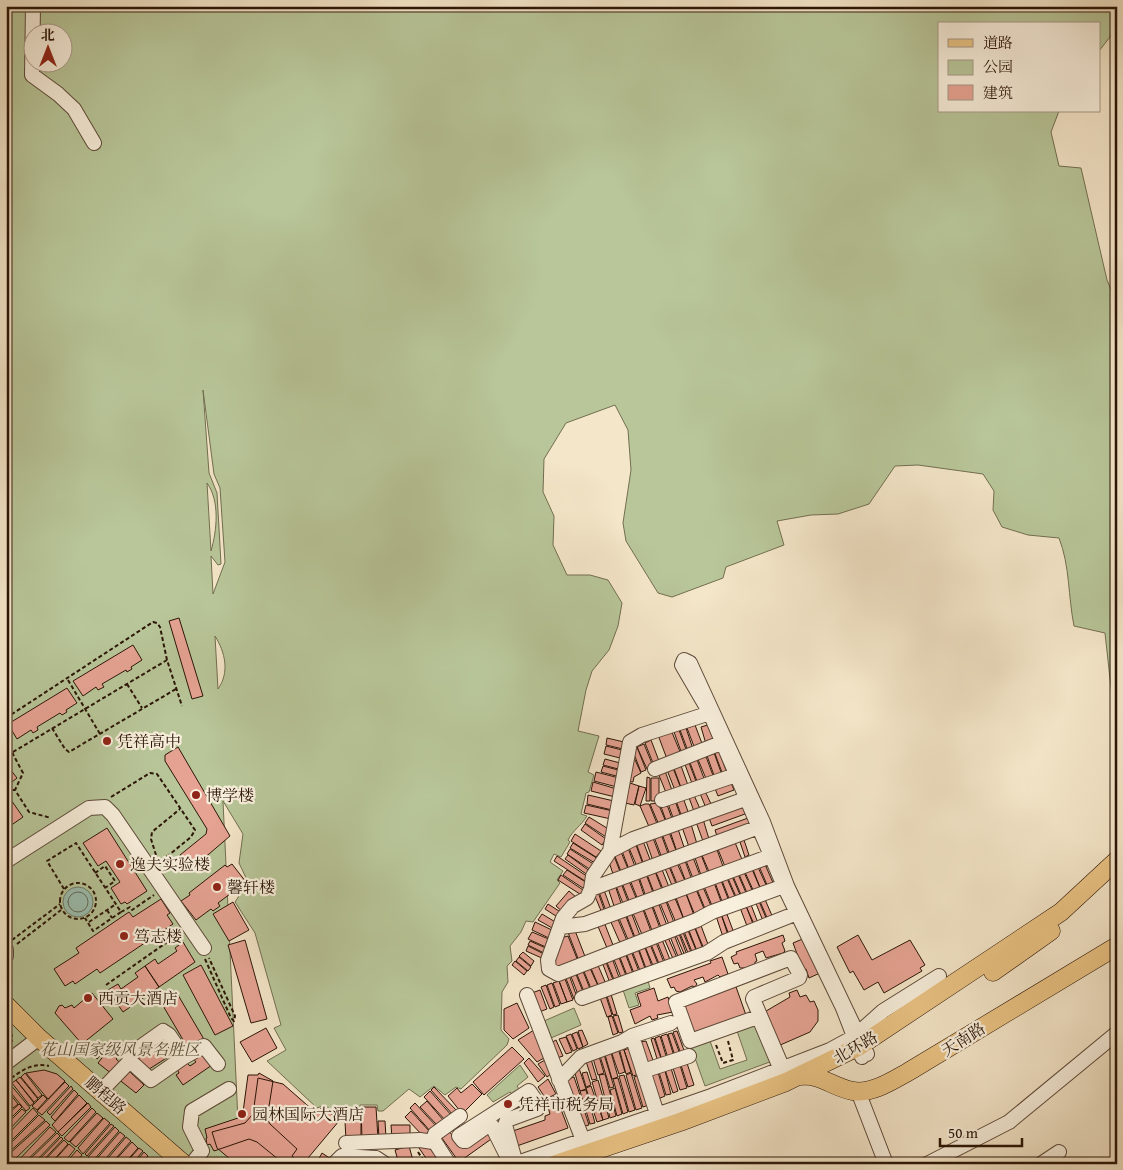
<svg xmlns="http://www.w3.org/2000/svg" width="1123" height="1170" viewBox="0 0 1123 1170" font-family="'Gentium Book Plus','Noto Serif SC',serif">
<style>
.green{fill:#b8c699;stroke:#726e50;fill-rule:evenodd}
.water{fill:#9cc0b1;stroke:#6f7c6d}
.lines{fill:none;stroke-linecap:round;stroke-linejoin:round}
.shore{stroke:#646a5c;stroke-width:1}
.building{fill:#e6a393;stroke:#2b1507}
.minor-casing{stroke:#5d4938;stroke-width:16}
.major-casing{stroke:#2b1507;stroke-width:19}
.path{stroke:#2b1507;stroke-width:2;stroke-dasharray:4 2.5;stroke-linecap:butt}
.minor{stroke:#f8efdc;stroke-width:14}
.major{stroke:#eac384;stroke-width:18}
.poi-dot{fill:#8f2418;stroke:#f8efdc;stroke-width:2}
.labels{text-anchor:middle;stroke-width:4.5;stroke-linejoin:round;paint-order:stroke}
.poi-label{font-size:16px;fill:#2b1507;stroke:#f8efdc;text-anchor:start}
.street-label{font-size:16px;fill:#2b1507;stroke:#f8efdc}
.park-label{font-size:16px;font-style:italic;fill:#5c533a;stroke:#f8efdc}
</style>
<rect width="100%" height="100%" fill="#f4e6c9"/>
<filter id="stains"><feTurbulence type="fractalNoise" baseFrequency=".004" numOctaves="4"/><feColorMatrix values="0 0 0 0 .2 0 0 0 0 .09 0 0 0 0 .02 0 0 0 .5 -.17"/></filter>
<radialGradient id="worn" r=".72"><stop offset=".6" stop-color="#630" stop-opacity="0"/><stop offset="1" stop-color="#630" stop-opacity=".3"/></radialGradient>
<!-- green -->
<path class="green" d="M6,6H1117V28L1099,51V24H939V111H1059L1051,132L1059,166L1081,168L1107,280L1117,304V709L1113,706L1105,633L1074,626C1068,596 1070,566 1059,538L1028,535L1002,527L993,510L994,491L983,474L918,465L895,466L869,504L838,514L811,515L777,521L784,545L726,567L723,578L672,597L658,593L626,541L623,523L631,470L628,430L615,405L566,423L544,459L543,492L554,516L553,545L567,575H590L608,580L622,603L618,626L609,650L592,671L586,690L578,731L599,736L588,772L594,775L589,792L586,793L581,814L587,816C581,826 573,830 568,840L570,842L561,857L554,854L550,862L563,871L557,880L560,883L533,922L526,921L521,932L510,946L512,961L507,966L508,982L502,992L501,1030L509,1039L507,1045L461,1089L456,1087L445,1095L434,1086L420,1097L409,1089L383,1111H378L377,1105H360L357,1118L342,1120L325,1105L317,1108L267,1061L286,1050L274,1028L281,1025L255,933L235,902L248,882L239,863L243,834L223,801L240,1164H6ZM32,32H62V62H32ZM203,390L214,474L220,488L225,562L213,594L211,556L218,565L221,564L217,493L209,473ZM207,483C220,501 217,530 211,551ZM215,636C225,652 230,672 218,689Z
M648,981L650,988L635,993L639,1005L629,1008L623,990Z
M574,1008L581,1025L551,1038L544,1021Z
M758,1020L775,1060L705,1086L690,1044L709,1038L720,1069L747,1060L736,1028Z
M520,1065L528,1077L517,1086L521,1092L514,1096L510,1092L493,1102L487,1095Z"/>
<!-- water -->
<path class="water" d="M63 902a15 15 0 1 1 30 0a15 15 0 1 1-30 0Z"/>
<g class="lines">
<!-- shore -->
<path class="shore" d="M68 902a10 10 0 1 1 20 0a10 10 0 1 1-20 0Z"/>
</g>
<!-- building -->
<path class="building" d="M179,618L203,696L192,699L169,621Z
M133,645L142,660L131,667L132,669L127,672L126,670L102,684L104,687L98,690L96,687L83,696L73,681Z
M67,688L77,703L66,710L67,712L62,715L60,713L37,727L38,730L33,733L31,730L17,739L8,724Z
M711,724L716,741L706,744L701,727Z
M695,725L703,746L695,749L687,728Z
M686,728L693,749L688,751L680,730Z
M671,730L681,754L667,759L658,735Z
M679,730L687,752L682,754L674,732Z
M607,738L624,742L623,749L606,745Z
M651,740L659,761L653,763L645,743Z
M644,744L653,766L647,769L637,747Z
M606,746L622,750L620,758L604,754Z
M178,747L230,836L188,872L181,861L180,855L206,834L207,829L165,761V755Z
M637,747L646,770L641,772L632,749Z
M718,749L727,773L723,775L714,751Z
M713,750L722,775L715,778L706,753Z
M631,751L641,773L634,777L633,782L625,781Z
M705,754L714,778L707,781L697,757Z
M696,757L705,781L698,784L689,760Z
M605,759L624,764L622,770L603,765Z
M688,760L697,784L693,786L684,762Z
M680,763L689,788L682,790L673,766Z
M6,764L17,778L7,786H6Z
M603,766L622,771L620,777L601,772Z
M673,768L682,791L676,793L667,770Z
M665,771L673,793L667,795L658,773Z
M596,772L619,778L617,787L594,781Z
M647,777L650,778V801H646Z
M651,778H659V801H651Z
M730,780L734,790L718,796L714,786Z
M593,782L617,789L615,797L591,791Z
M630,783L639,786L634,805L625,803Z
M639,786L646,788L640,806L635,804Z
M704,789L712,806L706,808L699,791Z
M693,793L701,811L695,814L688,795Z
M588,795L614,801L612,810L587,804Z
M682,795L690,817L683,820L675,798Z
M674,798L682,820L675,823L667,801Z
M11,800L23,817L10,826L12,829L6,834V803Z
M666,802L674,824L668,826L660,804Z
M658,803L666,822L659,825L650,804Z
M742,803L745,814L712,826L708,815Z
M645,804H649L658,826L650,829L640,806Z
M586,805L613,811L611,819L584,813Z
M589,817L610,830L606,837L585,823Z
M748,818L751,826L718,839L715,830Z
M703,819L709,839L703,841L696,822Z
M585,824L606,839L602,845L581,830Z
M691,824L697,844L689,847L682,827Z
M107,828L147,891L127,904L125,902L121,904L111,888L120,882L106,861L98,866L83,843Z
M678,829L685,850L677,852L670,831Z
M669,832L677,853L670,855L662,834Z
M575,834L601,851L596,857L571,841Z
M661,834L669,856L662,858L654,837Z
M743,837L749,855L745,857L739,839Z
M653,838L661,859L653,861L646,841Z
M734,840L743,862L726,869L717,847Z
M643,841L651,862L644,865L636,843Z
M573,843L598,859L595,863L570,848Z
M636,845L644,867L638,869L629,848Z
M716,847L724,869L710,874L701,853Z
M628,848L636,869L630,872L622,851Z
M570,849L595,865L591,870L567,854Z
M621,852L629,871L622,874L614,854Z
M700,852L709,875L702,878L694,855Z
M568,855L591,872L589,876L565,859Z
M692,855L701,878L694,881L685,858Z
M557,856L588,877L585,881L554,861Z
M614,856L621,874L614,877L608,859Z
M684,858L692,880L686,882L678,861Z
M676,861L686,883L678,886L669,864Z
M764,862L774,885L768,887L758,864Z
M232,864L246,882L218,903L220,906L213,911L211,909L196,920L181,901L190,895L189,893L225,865L227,867Z
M668,864L677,886L673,888L664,866Z
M757,865L767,887L761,890L752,867Z
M661,867L669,887L663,889L655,870Z
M751,867L761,890L754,892L744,870Z
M654,869L663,892L655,895L646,872Z
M567,870L590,885L586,890L563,875Z
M743,870L753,892L748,895L738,872Z
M737,872L747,895L742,897L732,874Z
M646,874L654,895L646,897L639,877Z
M731,874L741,897L737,899L727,876Z
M561,875L586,892L583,896L558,880Z
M726,876L736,899L730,901L721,878Z
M638,877L645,898L638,900L630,880Z
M720,878L729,901L723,904L714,880Z
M713,880L722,904L713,908L703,884Z
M629,881L637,900L630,903L622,883Z
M621,883L629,904L624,906L616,886Z
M615,885L622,906L615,909L608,888Z
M702,885L712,908L706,911L696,887Z
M695,887L705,911L695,915L685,891Z
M604,890L611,909L606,911L599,892Z
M569,891L577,898L564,913L556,906Z
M685,891L695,918L685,922L675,895Z
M598,892L605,912L602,913L594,894Z
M674,896L685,922L677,925L666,899Z
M764,897L773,918L768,920L759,899Z
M161,899L170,913L167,915L173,924L100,973L97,969L75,984L73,981L65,986L54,969L79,953L76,948L129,912L133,917Z
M665,899L675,925L670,927L659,901Z
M758,899L767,920L763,921L755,901Z
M233,902L249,930L229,941L213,914Z
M658,902L668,928L662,930L652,904Z
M750,902L758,923L754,924L745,904Z
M745,903L753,924L747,926L739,905Z
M548,904L562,913L559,918L545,909Z
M651,904L661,931L653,933L643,907Z
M642,907L652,934L643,937L632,911Z
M725,909L734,933L729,935L720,911Z
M720,911L728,935L723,937L715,913Z
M631,912L641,938L636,940L626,914Z
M542,914L557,923L554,929L538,920Z
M625,914L635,940L629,942L618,916Z
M617,917L628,943L621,945L610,920Z
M535,922L554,931L551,939L532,930Z
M604,922L613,945L607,948L597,924Z
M700,923L709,947L704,949L694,925Z
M694,926L703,949L697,951L688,928Z
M574,928L586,959L579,961L567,930Z
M687,928L696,950L692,952L683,929Z
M682,930L691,952L688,953L679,931Z
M678,931L687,955L685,956L675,933Z
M532,932L551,940L548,948L528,939Z
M673,932L683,957L679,959L669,934Z
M667,935L678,960L674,961L663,936Z
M783,935L785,941L782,943L785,951L783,953L766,958L763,951L755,954L757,961L755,962V964L745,968H740L738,963L734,964L731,957L737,954L736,952Z
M858,935L872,960L910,940L925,965L920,968L922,971L884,993L878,982L864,990L853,971L850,973L837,947Z
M568,936L578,961L556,970L553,959L561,938Z
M661,937L671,962L666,964L656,939Z
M805,938L820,973L809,978L806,969L803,970L793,943Z
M245,940L267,1019L251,1023L228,945Z
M655,940L665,965L660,966L650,942Z
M530,941L548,949L546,954L528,945Z
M183,942L195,962L159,987L145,966L155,959L158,964L177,951L175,948Z
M649,942L659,966L654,968L644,944Z
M644,945L653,969L647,971L638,947Z
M528,946L546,955L544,959L526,951Z
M638,949L646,971L641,973L632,951Z
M631,951L640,974L635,976L626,953Z
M523,952L534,961L531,966L519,956Z
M625,953L634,976L628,978L619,955Z
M618,955L627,978L622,980L613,957Z
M519,957L531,967L528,971L516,961Z
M722,957L728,974L720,977L718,975L705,982L703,977L694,980L697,984L695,987L692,986L680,992L676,991L674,987L671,988L667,979L711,963L710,961Z
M612,958L620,980L615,982L606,960Z
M605,960L614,982L610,983L602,962Z
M515,961L527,971L524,975L512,965Z
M597,963L606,984L599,987L590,966Z
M201,965L233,1026L215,1035L183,975Z
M145,966L159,987L123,1012L108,990L118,984L121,989L138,977L135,973Z
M589,966L599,988L592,991L583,969Z
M582,969L591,991L585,994L576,972Z
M575,972L584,994L579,997L570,974Z
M569,975L577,997L574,999L565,976Z
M565,979L573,1000L567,1002L559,981Z
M559,981L567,1002L561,1004L553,983Z
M552,983L560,1005L555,1007L547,985Z
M735,984L747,1018L692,1039L679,1005Z
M546,985L554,1007L550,1009L541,987Z
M654,988L658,1001L668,997L673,1012L657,1015L658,1018L652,1020L650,1016L635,1024L630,1010L641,1006L637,994Z
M540,990L547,1009L539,1012L532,993Z
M797,990L800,997L806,995L810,1002L814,1001L818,1010V1021L810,1032L778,1046L761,1014L790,997L789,993Z
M610,991L617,1014L613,1015L606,993Z
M92,993L113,1019L82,1044L55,1013L59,1006L62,1005L65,1008L72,1005L74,1008Z
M605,993L612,1015L607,1017L599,995Z
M178,995L205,1041L189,1050L162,1004Z
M517,1003L529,1028L513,1039L504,1030V1009Z
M618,1015L623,1032L619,1033L613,1016Z
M612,1016L618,1033L613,1035L608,1017Z
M266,1028L277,1048L252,1062L240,1042Z
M534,1030L544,1058L537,1062L518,1040Z
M582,1030L588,1044L583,1047L578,1031Z
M677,1031L685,1053L681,1054L673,1032Z
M577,1032L583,1047L578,1049L572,1034Z
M672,1033L680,1054L675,1056L668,1034Z
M571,1034L577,1049L573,1051L566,1036Z
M667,1034L674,1056L668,1058L661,1036Z
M660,1036L667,1059L662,1060L655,1038Z
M167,1037L176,1052L146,1071L138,1057Z
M566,1037L572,1052L566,1054L559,1039Z
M654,1038L662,1061L658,1062L651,1039Z
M100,1040L107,1047L97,1059L89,1051Z
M556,1040L563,1056L557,1058L551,1043Z
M646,1041L654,1063L648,1065L640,1042Z
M113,1044L122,1051L116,1059L144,1085L136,1093L98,1063Z
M512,1047L524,1059L484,1095L473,1082Z
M623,1047L631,1072L626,1074L619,1048Z
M618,1048L625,1072L619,1074L611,1051Z
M630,1048L639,1074L633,1076L624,1050Z
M610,1049L618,1077L612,1079L604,1051Z
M603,1051L614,1087L610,1088L599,1053Z
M208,1052L215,1063L183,1085L176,1075L179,1073L177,1069L187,1063L190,1066L196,1062L192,1057Z
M598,1053L604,1073L598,1075L592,1055Z
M590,1056L597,1079L592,1080L585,1058Z
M529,1058L545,1076L538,1082L524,1063Z
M545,1060L551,1074L547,1077L538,1064Z
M686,1060L694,1085L688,1087L680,1062Z
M679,1062L687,1088L680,1090L672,1065Z
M670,1065L678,1091L673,1093L664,1067Z
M664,1067L671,1094L666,1095L658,1069Z
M579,1068L586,1089L580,1091L574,1070Z
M657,1069L665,1096L658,1099L649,1072Z
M44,1070L57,1074L65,1081L48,1099L26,1073Z
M587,1072L591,1085L586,1087L582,1073Z
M25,1073L42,1095L38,1098L21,1077Z
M259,1073L273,1081L267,1119L270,1124L297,1149L292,1156L294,1158L284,1164L257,1142L249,1139L214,1151L210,1144L207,1145L206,1138H207L205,1129L238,1118L243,1112L248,1075H258Z
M631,1073L642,1108L636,1110L626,1075Z
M605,1074L616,1116L610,1118L599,1075Z
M624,1075L635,1110L629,1112L619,1076Z
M640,1075L649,1105L643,1107L634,1077Z
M20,1077L38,1099L34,1102L16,1080Z
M574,1077L581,1098L573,1101L565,1080Z
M258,1078L283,1084L315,1112L324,1107L339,1121L303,1164H226L230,1159L217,1148L212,1132L245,1123L253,1114Z
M618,1078L628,1112L623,1114L613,1079Z
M548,1079L556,1094L546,1099L538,1087Z
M16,1080L34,1103L30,1106L12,1083Z
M598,1080L609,1118L603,1120L592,1082Z
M65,1082L69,1086L42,1115L37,1111Z
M10,1084L30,1108L26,1111L6,1087Z
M472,1084L482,1094L465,1111H460L448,1096L457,1088L461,1093Z
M71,1086L73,1089L50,1115L47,1112Z
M591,1086L603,1120L597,1122L586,1088Z
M434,1087L458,1112L453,1115L431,1090Z
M615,1088L622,1114L617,1116L610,1090Z
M6,1089L18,1104L13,1108L6,1100Z
M74,1090L78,1094L55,1121L51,1117Z
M586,1090L595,1123L590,1124L580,1091Z
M430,1091L452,1116L446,1121L424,1097Z
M43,1095L47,1099L37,1110L32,1106Z
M79,1095L87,1103L58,1132L52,1125Z
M556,1096L568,1128L514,1147L510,1132L545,1120V1116L550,1114L546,1100Z
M581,1100L589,1125L581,1127L573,1102Z
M427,1101L444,1121L438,1126L420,1107Z
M88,1103L91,1107L62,1136L58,1132Z
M415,1103L437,1127L431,1132L410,1108Z
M19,1104L22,1107L6,1123V1116Z
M361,1107H376L378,1139L362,1140Z
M33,1108L38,1114L6,1146V1136Z
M92,1108L96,1112L69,1142L64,1138Z
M22,1109L26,1112L6,1133V1125Z
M411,1111L430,1132L425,1138L405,1117Z
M97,1113L103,1118L76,1147L70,1142Z
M39,1115L45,1120L7,1154L6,1148Z
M104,1118L110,1123L83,1154L78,1148Z
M361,1120V1140L346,1141L345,1121Z
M46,1121L50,1125L13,1161L8,1155Z
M378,1121H385L386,1138L379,1139Z
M111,1124L114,1126L87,1156L85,1154Z
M391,1125H410V1138H392Z
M50,1127L56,1132L23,1164H15Z
M115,1127L119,1131L93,1161L88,1157Z
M487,1128L494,1137L459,1162L439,1134L447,1129L458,1142Z
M120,1132L125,1136L101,1164H96L94,1162Z
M57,1133L60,1136L33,1164H25Z
M61,1137L63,1139L40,1164H35Z
M126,1137L131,1141L111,1164H103Z
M64,1140L68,1144L50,1164H41Z
M132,1142L138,1148L124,1164H112Z
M69,1144L75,1149L63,1164H51Z
M426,1144L443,1164H430L419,1148Z
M409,1146L414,1164H399L395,1150Z
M139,1148L143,1151L132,1164H125Z
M77,1150L82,1155L75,1164H65Z
M144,1152L148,1156L141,1164H134Z
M322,1153L331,1159L328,1164H316Z"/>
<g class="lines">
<defs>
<path id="minor" d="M33,6L32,75L58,94L74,109L94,143
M710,713L642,735L630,742L610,851L593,876L591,889L587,898L573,906L563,918L548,960L549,969L558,974L697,920L712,912L784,886
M655,769L721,743
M662,800L736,775
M610,851L633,839L748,798
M6,861L89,808L105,807L113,815L204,948
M591,889L759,827
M560,927L585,924L771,856
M6,950V956
M527,995L586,1148
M582,998L707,953L724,942L797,913
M862,1057L843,1008L784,886L710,713L682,665L684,660L690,663L763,822L787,886L867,1054
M130,1061L151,1080L184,1057
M6,1063L39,1038
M781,1070L759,1018H755L690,1041L676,1002L791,958L800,975L799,978L754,997L753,999L783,1069
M643,1071L689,1056
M559,1080L581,1057L622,1042L632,1036
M101,1091L130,1061L129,1055L163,1031L169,1035L184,1057L204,1046L218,1064
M861,1099L886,1164
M660,1123L632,1036L671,1023
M346,1143L420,1140L433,1142
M192,1164L202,1151L190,1127L192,1111L229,1089
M334,1164L342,1156L376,1158L385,1164
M449,1164L433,1139L435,1134L460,1116
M511,1164L492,1126H487L466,1141H463L459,1136L529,1091L536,1101L537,1109L507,1120L505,1125L516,1164
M514,1164L711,1096L830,1050L854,1037L883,1011L939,976
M927,1164L1009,1122L1117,1033
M1041,1164L1059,1152"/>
<path id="major" d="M993,972L1051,931
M6,1005L39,1038L184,1164
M801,1076C821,1074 834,1088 853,1091C872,1094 892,1081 908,1072L1117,946
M556,1164L680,1122L786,1082L858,1047L1061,912L1117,860"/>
</defs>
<!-- minor casing -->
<use href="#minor" class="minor-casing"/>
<!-- major casing -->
<use href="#major" class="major-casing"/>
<!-- path -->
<path class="path" d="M68,680L100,734
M127,684L142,708
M6,718L153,622L157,623L160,627L167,660L182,706
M52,728L65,749L69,752L176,689
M6,741L23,773L15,790L29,812L51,818
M13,752L167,660
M6,790H15
M111,797L150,773L157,774L195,830L191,837L159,863
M156,855L151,839L152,832L180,809
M95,873L105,866L115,881L105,888
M60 901a18 18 0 1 1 36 0a18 18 0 1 1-36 0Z
M64,889L47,861L76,843L121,912L93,931L85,918
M107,910L112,918
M121,912L130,907L132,910L154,895
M89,922L116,904
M12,940L60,904
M17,944L61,910
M205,959L231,1018L234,1021L235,1016L209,958
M106,985L180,933
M6,1029L12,1035V1042
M716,1045L723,1063L733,1060L728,1041
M6,1082C20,1072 31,1062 49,1066
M418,1152L426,1164
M6,1159L11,1164"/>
<!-- minor -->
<use href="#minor" class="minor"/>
<!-- major -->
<use href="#major" class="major"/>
</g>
<!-- markers -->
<g class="poi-dot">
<circle cx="107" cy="741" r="5"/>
<circle cx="196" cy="795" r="5"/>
<circle cx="120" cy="864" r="5"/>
<circle cx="217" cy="887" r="5"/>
<circle cx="124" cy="936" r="5"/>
<circle cx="88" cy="998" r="5"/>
<circle cx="508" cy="1104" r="5"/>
<circle cx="242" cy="1114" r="5"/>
</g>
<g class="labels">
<!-- poi labels -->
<g class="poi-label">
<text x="117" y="747">凭祥高中</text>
<text x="206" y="801">博学楼</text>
<text x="130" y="870">逸夫实验楼</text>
<text x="227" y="893">馨轩楼</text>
<text x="134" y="942">笃志楼</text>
<text x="98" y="1004">西贡大酒店</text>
<text x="518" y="1110">凭祥市税务局</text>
<text x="252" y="1120">园林国际大酒店</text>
</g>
<!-- street labels -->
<g class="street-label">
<text transform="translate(963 1039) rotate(-32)" y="6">天南路</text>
<text transform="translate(855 1047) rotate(-30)" y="6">北环路</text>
<text transform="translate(106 1095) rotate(41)" y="6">鹏程路</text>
</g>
<!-- park labels -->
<g class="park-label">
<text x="120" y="1055">花山国家级风景名胜区</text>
</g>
</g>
<!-- margin -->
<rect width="1123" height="1170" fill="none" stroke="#f4e6c9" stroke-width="25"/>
<rect x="8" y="8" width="1108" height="1155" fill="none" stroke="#2b1507" stroke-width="2.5"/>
<rect x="12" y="12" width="1098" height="1145" fill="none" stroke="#2b1507"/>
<!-- legend -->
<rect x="938" y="22" width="162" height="90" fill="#f8efdc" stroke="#a69887"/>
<rect x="948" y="39" width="25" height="8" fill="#eac384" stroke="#a69887"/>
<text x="983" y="48" font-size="15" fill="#2b1507">道路</text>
<rect x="948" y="60" width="25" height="15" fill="#b8c699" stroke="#a69887"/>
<text x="983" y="72" font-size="15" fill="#2b1507">公园</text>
<rect x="948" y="85" width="25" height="15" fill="#e6a393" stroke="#a69887"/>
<text x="983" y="98" font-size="15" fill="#2b1507">建筑</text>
<!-- north arrow -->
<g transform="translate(48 48)"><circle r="24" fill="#f8efdc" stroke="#a69887"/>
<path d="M0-4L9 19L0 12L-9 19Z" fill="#8f2418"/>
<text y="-8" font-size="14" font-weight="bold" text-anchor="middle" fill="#2b1507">北</text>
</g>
<!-- scale -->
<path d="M940 1138v8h82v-8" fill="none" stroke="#2b1507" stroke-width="2.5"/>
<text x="948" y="1138" font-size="15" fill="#2b1507" stroke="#f8efdc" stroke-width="4" paint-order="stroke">50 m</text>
<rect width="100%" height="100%" filter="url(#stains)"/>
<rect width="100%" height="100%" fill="url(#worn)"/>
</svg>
